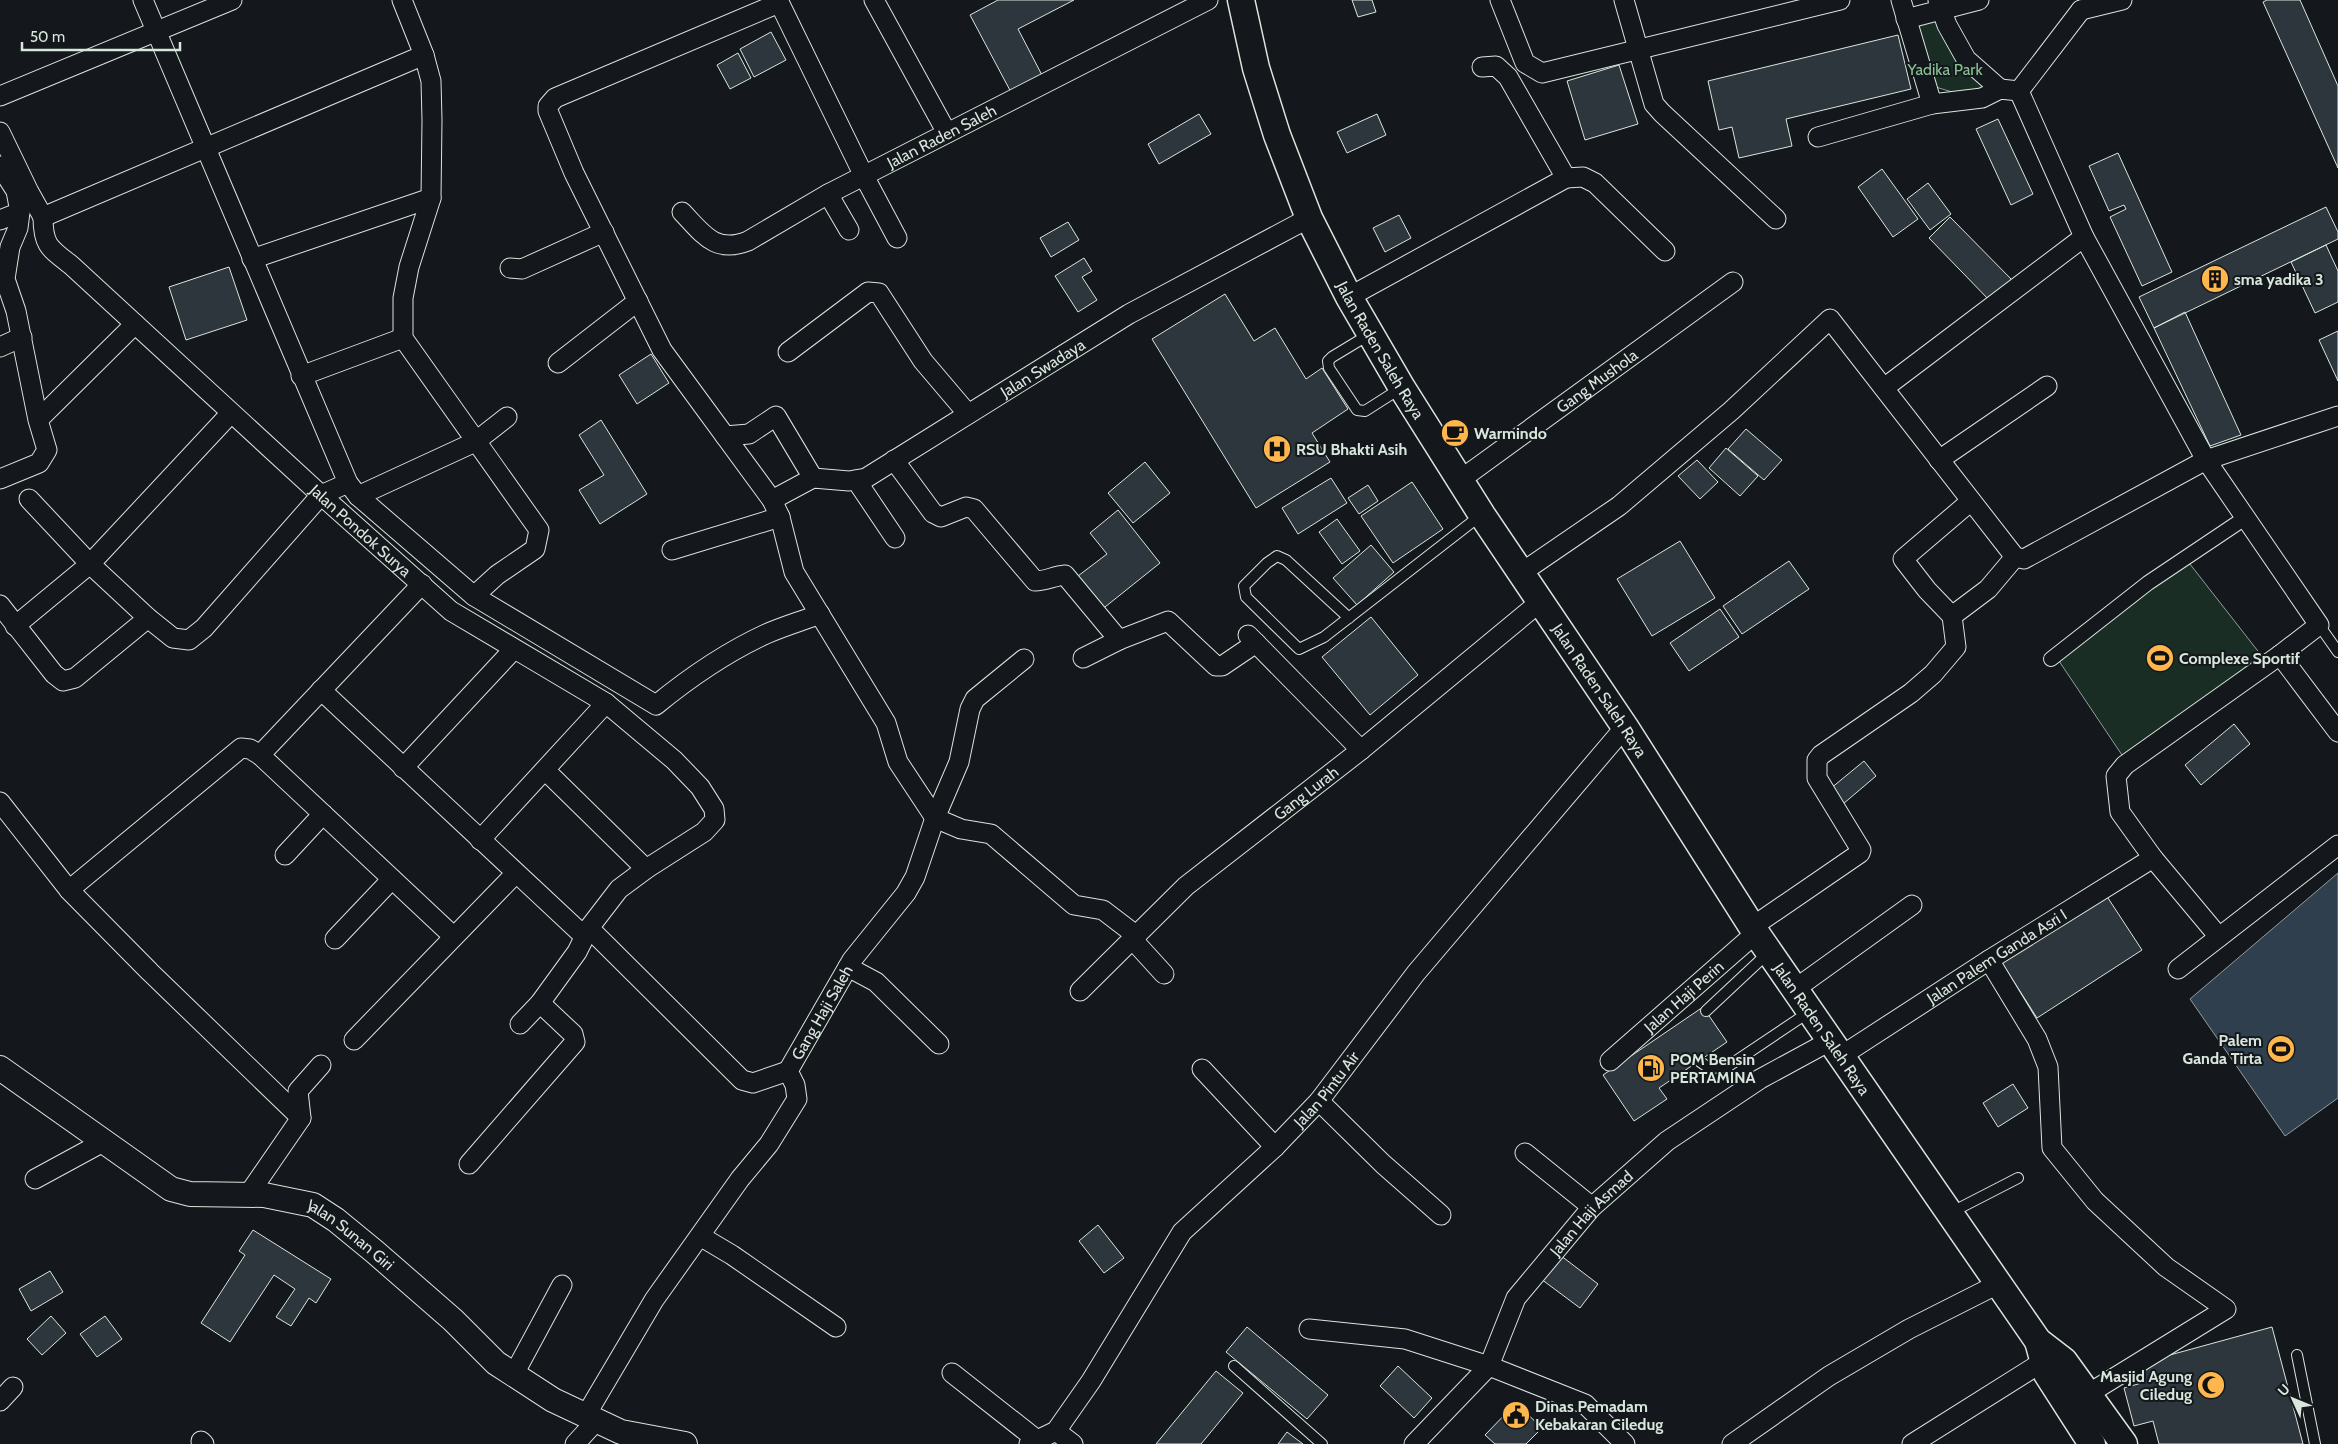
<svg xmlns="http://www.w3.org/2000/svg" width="2338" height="1444" viewBox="0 0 2338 1444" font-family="Cabin,sans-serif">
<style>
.green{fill:#1a2d24;stroke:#939e99}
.water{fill:#2f3f4d;stroke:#939e99}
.building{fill:#2c363c;stroke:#d8e6dc}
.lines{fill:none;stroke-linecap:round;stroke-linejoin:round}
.service-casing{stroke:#d8e6dc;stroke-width:12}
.pedestrian-casing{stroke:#d8e6dc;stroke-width:16}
.minor-casing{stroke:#d8e6dc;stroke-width:21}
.tertiary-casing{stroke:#d8e6dc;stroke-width:26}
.secondary-casing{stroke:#d8e6dc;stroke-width:29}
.service{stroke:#14181c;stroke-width:10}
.pedestrian{stroke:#14181c;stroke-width:14}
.minor{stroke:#14181c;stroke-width:19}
.tertiary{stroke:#14181c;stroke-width:24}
.secondary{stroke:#14181c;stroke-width:26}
.labels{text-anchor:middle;stroke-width:4;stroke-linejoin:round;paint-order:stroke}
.park-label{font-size:16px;fill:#8ac095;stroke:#14181c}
.street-label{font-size:16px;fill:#d8e6dc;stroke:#14181c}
.poi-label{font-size:16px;font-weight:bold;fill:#d8e6dc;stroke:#14181c;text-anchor:start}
</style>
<rect width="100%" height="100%" fill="#14181c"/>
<!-- green -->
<path class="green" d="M1940,13L1991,85L1962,95L1929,85L1909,21Z
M2186,559L2261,655L2126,761L2059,661Z"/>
<!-- water -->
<path class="water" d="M2338,873V1098L2285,1136L2190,999Z"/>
<!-- building -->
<path class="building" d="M998,0H1074L1018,29L1044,79L1013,96L970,15Z
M1352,0H1372L1376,12L1358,17Z
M2267,0H2300L2338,86V168L2263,2Z
M771,32L786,60L754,77L740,49Z
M1898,35L1911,89L1786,119L1792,146L1739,158L1732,127L1719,130L1708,81Z
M738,53L751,78L730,89L717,65Z
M1619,65L1638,124L1585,140L1567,81Z
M1199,114L1211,134L1159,164L1148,144Z
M1377,114L1386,135L1347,153L1337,132Z
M1998,119L2033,194L2011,205L1976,129Z
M2118,153L2172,272L2142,286L2110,217L2126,209L2124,205L2109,211L2089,166Z
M1882,169L1918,219L1893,237L1858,187Z
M1928,183L1951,214L1930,230L1907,199Z
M2326,207L2338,232V239L2154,328L2139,297Z
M1399,215L1411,238L1385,252L1373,228Z
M1950,217L2014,282L1992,303L1929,238Z
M1068,222L1079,240L1051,257L1040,238Z
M2326,245L2338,271V302L2315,313L2291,262Z
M1084,258L1092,271L1082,277L1097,300L1078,312L1055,276Z
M229,267L247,320L186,340L169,287Z
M1225,294L1254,341L1275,328L1306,379L1322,368L1348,409L1312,433L1330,462L1256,508L1152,339Z
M2185,312L2241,435L2210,446L2154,328Z
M2338,331V381L2319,340Z
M651,354L669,383L637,404L619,375Z
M601,420L647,494L600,524L579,490L604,475L579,435Z
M1746,429L1782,460L1764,480L1728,449Z
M1726,448L1758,476L1740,496L1709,468Z
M1697,460L1718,482L1700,499L1678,476Z
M1145,462L1170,493L1133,523L1108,493Z
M1331,478L1347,503L1298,534L1282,508Z
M1412,482L1443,529L1393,563L1361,516Z
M1368,485L1378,501L1359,514L1348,498Z
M1118,510L1160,563L1100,611L1074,579L1107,554L1090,533Z
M1337,519L1360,551L1342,564L1319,532Z
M1680,541L1715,598L1652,636L1617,579Z
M1371,545L1394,572L1357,605L1333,578Z
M1789,561L1809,589L1742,634L1723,606Z
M1720,609L1739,637L1689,671L1670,643Z
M1371,617L1418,675L1370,715L1322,657Z
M2234,724L2250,744L2201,785L2185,765Z
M1864,761L1876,776L1843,804L1830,789Z
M2106,895L2142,950L2037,1018L2002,963Z
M1703,1007L1727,1042L1659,1088L1667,1099L1634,1121L1603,1075Z
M2013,1084L2028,1108L1998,1127L1983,1103Z
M1098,1225L1124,1258L1104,1273L1079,1241Z
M253,1230L331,1279L316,1303L309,1298L291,1326L276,1317L295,1289L274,1275L230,1342L201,1323L245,1255L239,1251Z
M1556,1252L1598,1284L1580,1308L1537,1276Z
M50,1271L63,1292L31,1311L19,1289Z
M51,1316L66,1333L42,1355L27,1339Z
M105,1316L122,1339L97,1357L80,1334Z
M1247,1327L1328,1395L1307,1419L1226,1352Z
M2272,1327L2303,1444H2159L2153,1421L2134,1426L2124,1388L2145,1382L2140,1366L2159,1358Z
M1398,1366L1432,1398L1414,1418L1380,1386Z
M1216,1371L1243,1393L1201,1444H1156Z
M1516,1403L1542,1428L1526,1444H1495L1485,1435Z
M1287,1432L1303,1444H1278Z"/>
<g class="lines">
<defs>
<path id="service" d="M1370,334L1332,357L1328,361L1329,368L1357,410L1365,411L1401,388
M1349,618L1286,560L1277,556L1267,563L1244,586L1246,597L1299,649L1324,637L1481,515
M2319,625L2338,652
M1706,1011L1769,952
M1699,1061L1709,1068L1727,1067L1809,1012
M1950,1213L2018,1178
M2297,1355L2315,1444
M1234,1366L1322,1444"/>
<path id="pedestrian" d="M2051,659L2148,583L2239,522"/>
<g id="minor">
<path d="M143,0L348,483L358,496L474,596L497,575L535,549L539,530L403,338V298L409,267L431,198L432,120L431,81L424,55L402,0"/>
<path d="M778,0L864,176L897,238"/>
<path d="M874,0L947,133"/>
<path d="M1500,0L1525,63L1542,73L1840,0"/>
<path d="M1624,0L1654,104L1662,113L1776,219"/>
<path d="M1901,0L1932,104L1982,98L2000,89L2019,91L2084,237L2206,460L2319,625L2280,655L2125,765L2116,776L2120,812L2153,858L2219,937"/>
<path d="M1938,0L1947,25L1966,59L2000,89"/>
<path d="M779,3L555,98L548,106V111L574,173L662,350L772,500L780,517L794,572L886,723L898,762L935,818L961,829L991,834L1074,905L1103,910L1137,936"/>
<path d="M2081,10L2122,0"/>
<path d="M1906,19L1979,0"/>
<path d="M2019,91L2081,10"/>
<path d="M0,96L232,0"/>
<path d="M0,132L29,192L43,217"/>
<path d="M1818,137L1932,104"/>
<path d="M0,166L16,191L20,212L18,228L10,247L5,279L16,311L38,420L47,450L39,463L0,479"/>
<path d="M1566,178L1583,177L1595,183L1665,251"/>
<path d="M828,194L849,230"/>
<path id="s1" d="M682,212C703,234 715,254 748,241L828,194L1208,0"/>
<path id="s2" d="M43,217C43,245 49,248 71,265L321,495L451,611L606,703L674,760L700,787L714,809L715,820L704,832L646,869L619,889L589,928L577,952L540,1003L520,1024"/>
<path d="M43,217L424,55"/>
<path d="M0,220L20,212"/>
<path d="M252,259L431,198"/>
<path d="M510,268L522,269L604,232"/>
<path d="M1349,297L1566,178L1508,77L1496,66L1482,67"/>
<path d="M0,347L22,337"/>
<path d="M788,352L868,292L879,293L923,361L968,414"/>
<path d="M558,363L638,301"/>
<path d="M301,376L403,338"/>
<path d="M1884,388L2084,237"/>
<path d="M39,419L135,324"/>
<path d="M725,436L749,434L776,416L813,478"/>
<path d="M894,460L933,513L941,517L966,507L974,509L1035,581C1046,581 1054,576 1065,575L1119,640L1168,621L1216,666H1222L1256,643"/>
<path d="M1939,460L2047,386"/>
<path d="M856,480L895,538"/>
<path id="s3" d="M1460,480L1733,282"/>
<path d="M358,496L475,442L507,417"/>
<path d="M29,499L90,564L148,618L173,638L189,640L204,628L321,495L348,483"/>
<path id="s4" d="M772,500L813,478L849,481L866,478L1129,314L1309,218"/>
<path d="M672,550L780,517"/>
<path d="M1521,573L1619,506L1731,411L1830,319L2015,557L2024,559L2206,460L2338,416"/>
<path d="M474,596L656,705C689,678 727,652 766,634C784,626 802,621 820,614"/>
<path d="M0,605L54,674L63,681L75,678L148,618"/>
<path d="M1952,616L1927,590L1903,559L1971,501"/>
<path d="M15,626L90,564L231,413"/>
<path d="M1248,635L1361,750"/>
<path d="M2280,655L2338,732"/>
<path d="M1083,658L1119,640"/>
<path d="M321,690L584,936"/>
<path d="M260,755L422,584"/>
<path d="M403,768L514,649"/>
<path d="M545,770L646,869"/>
<path d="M0,802L69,890"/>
<path d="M480,840L606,703"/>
<path d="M285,855L323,814"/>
<path d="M1752,927L1860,853L1861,850L1817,778V760L1821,755L1911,693L1933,674L1956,647L1952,616L1988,589L2015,557"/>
<path d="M589,928L742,1080L753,1083L788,1071"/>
<path d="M335,939L392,879"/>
<path d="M1133,940L1164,974"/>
<path d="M1989,960L2037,1039L2048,1067L2052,1148L2095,1201L2166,1267L2226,1309L2088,1394"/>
<path d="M848,967L876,982L939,1044"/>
<path d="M2178,969L2338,845"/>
<path d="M1795,989L1912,905"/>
<path id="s5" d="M1080,991L1186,886L1361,750L1540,602"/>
<path d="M354,1040L516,873"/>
<path id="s6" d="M1841,1056L1989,960L2153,858"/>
<path id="s7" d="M1610,1061L1756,933"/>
<path d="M1202,1069L1275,1147"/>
<path d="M1319,1101L1383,1164L1441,1215"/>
<path d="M301,1118L150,972L69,890L241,748L250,749L260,755L453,936"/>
<path d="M1525,1153L1592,1207"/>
<path d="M469,1164L575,1042L573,1034L540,1003"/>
<path d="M35,1179L105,1141"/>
<path d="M248,1195L301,1118L298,1091L321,1065"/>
<path d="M700,1236L732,1255L836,1327"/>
<path d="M1309,1329L1405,1339L1489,1366L1585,1404L1625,1444"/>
<path d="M952,1373L1037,1440"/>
<path d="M514,1374L562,1285"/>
<path d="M0,1401L13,1387"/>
<path id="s8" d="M586,1415L654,1300L740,1179L769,1144L797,1099L795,1085L788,1071L852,960L906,893L915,877L935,818L959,762L970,709L975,699L1024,659"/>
<path d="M1056,1431L1073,1444"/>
<path d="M201,1441L204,1444"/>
<path d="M575,1444L597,1420"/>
<path id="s9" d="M1029,1444L1056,1431L1091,1381L1182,1232L1275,1147L1319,1101L1416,973L1625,727"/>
<path id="s10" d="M1414,1444L1489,1366L1516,1298L1592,1207L1667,1141L1760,1079L1830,1041"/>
<path d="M1732,1444L1829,1376L1909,1329L1998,1284"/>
<path d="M1912,1444L2044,1361"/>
</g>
<g id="tertiary">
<path id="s11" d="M0,1068L171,1189L190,1194L264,1195L313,1205L336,1220L375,1252L453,1320L496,1363L553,1400L621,1432L685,1444"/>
</g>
<g id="secondary">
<path id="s12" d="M1241,0L1256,68L1277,135L1309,218L1349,297L1402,388L1482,515L1625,727L1756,933L2038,1341L2064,1361L2124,1444"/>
<path d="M2038,1341L2047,1374L2092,1444"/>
</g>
</defs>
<!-- service casing -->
<use href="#service" class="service-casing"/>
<!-- pedestrian casing -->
<use href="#pedestrian" class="pedestrian-casing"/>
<!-- minor casing -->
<use href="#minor" class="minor-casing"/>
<!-- tertiary casing -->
<use href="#tertiary" class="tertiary-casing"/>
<!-- secondary casing -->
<use href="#secondary" class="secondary-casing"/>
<!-- service -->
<use href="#service" class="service"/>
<!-- pedestrian -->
<use href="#pedestrian" class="pedestrian"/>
<!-- minor -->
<use href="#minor" class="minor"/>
<!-- tertiary -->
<use href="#tertiary" class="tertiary"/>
<!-- secondary -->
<use href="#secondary" class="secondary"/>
</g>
<!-- icons -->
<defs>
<symbol id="building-disc" viewBox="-11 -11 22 22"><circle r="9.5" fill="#ffb74d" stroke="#14181c"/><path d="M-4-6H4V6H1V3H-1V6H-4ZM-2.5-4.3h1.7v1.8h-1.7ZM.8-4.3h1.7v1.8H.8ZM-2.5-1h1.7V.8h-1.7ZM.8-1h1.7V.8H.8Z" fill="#111"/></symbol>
<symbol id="cafe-disc" viewBox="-11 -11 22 22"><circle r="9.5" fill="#ffb74d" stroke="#14181c"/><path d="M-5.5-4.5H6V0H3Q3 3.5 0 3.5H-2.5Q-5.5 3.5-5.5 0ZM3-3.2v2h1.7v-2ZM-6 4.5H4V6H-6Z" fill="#111"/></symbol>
<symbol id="hospital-disc" viewBox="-11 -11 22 22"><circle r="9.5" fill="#ffb74d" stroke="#14181c"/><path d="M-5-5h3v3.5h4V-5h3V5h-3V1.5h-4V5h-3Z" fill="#111"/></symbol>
<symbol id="stadium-disc" viewBox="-11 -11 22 22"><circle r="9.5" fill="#ffb74d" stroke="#14181c"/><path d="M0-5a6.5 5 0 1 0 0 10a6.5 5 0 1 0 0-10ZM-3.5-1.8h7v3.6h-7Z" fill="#111"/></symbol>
<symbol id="fuel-disc" viewBox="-11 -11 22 22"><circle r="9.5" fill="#ffb74d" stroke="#14181c"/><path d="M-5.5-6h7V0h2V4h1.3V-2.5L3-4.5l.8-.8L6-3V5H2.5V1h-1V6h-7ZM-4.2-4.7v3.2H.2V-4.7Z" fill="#111"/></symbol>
<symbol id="mosque-disc" viewBox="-11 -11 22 22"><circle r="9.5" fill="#ffb74d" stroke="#14181c"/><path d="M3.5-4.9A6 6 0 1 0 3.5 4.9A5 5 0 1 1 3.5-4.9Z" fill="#111"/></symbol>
<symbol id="civic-disc" viewBox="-11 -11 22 22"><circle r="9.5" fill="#ffb74d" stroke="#14181c"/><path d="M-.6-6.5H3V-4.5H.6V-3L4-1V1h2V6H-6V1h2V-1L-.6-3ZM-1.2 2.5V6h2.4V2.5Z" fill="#111"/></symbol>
</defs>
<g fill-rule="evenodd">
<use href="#building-disc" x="2199" y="263" width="32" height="32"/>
<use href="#cafe-disc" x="1439" y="417" width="32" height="32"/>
<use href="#hospital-disc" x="1261" y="433" width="32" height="32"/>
<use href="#stadium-disc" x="2144" y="642" width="32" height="32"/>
<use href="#stadium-disc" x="2265" y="1033" width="32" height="32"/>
<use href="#fuel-disc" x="1635" y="1052" width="32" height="32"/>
<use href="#mosque-disc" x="2195" y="1369" width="32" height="32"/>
<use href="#civic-disc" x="1500" y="1399" width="32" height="32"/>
</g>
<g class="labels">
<!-- park labels -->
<g class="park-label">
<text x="1945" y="75">Yadika Park</text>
</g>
<!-- street labels -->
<g class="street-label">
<text dy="6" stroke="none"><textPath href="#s1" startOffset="299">Jalan Raden Saleh</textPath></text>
<text dy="6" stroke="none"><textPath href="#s12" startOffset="379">Jalan Raden Saleh Raya</textPath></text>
<text dy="6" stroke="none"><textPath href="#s4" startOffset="308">Jalan Swadaya</textPath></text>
<text dy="6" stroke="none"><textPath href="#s3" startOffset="169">Gang Mushola</textPath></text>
<text dy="6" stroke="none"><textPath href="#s2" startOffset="452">Jalan Pondok Surya</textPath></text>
<text dy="6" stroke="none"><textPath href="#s12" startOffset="784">Jalan Raden Saleh Raya</textPath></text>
<text dy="6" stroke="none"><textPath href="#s5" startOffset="301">Gang Lurah</textPath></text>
<text dy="6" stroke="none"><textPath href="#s6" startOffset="185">Jalan Palem Ganda Asri I</textPath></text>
<text dy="6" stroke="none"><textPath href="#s7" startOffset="98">Jalan Haji Perin</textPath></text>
<text dy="6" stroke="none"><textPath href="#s8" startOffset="478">Gang Haji Saleh</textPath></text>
<text dy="6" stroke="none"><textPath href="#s12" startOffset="1189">Jalan Raden Saleh Raya</textPath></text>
<text dy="6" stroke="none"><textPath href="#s9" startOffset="469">Jalan Pintu Air</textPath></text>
<text dy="6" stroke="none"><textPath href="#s10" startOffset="295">Jalan Haji Asmad</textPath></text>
<text dy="6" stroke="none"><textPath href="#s11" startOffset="401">Jalan Sunan Giri</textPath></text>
</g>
<!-- poi labels -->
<g class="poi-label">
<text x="2234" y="285">sma yadika 3</text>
<text x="1474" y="439">Warmindo</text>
<text x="1296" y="455">RSU Bhakti Asih</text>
<text x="2179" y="664">Complexe Sportif</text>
<text x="2262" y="1046" text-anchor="end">Palem<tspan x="2262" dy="18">Ganda Tirta</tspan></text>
<text x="1670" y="1065">POM Bensin<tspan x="1670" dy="18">PERTAMINA</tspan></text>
<text x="2192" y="1382" text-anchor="end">Masjid Agung<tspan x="2192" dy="18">Ciledug</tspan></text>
<text x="1535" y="1412">Dinas Pemadam<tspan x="1535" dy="18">Kebakaran Ciledug</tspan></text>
</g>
</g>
<!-- north arrow -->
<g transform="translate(2293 1399) rotate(314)" stroke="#14181c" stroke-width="4" paint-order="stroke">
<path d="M0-4L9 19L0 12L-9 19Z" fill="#d8e6dc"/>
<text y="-8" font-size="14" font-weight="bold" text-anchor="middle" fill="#d8e6dc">U</text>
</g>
<!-- scale -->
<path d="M22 42v8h158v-8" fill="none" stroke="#d8e6dc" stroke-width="2.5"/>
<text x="30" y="42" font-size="15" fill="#d8e6dc" stroke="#14181c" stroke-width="4" paint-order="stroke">50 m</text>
</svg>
